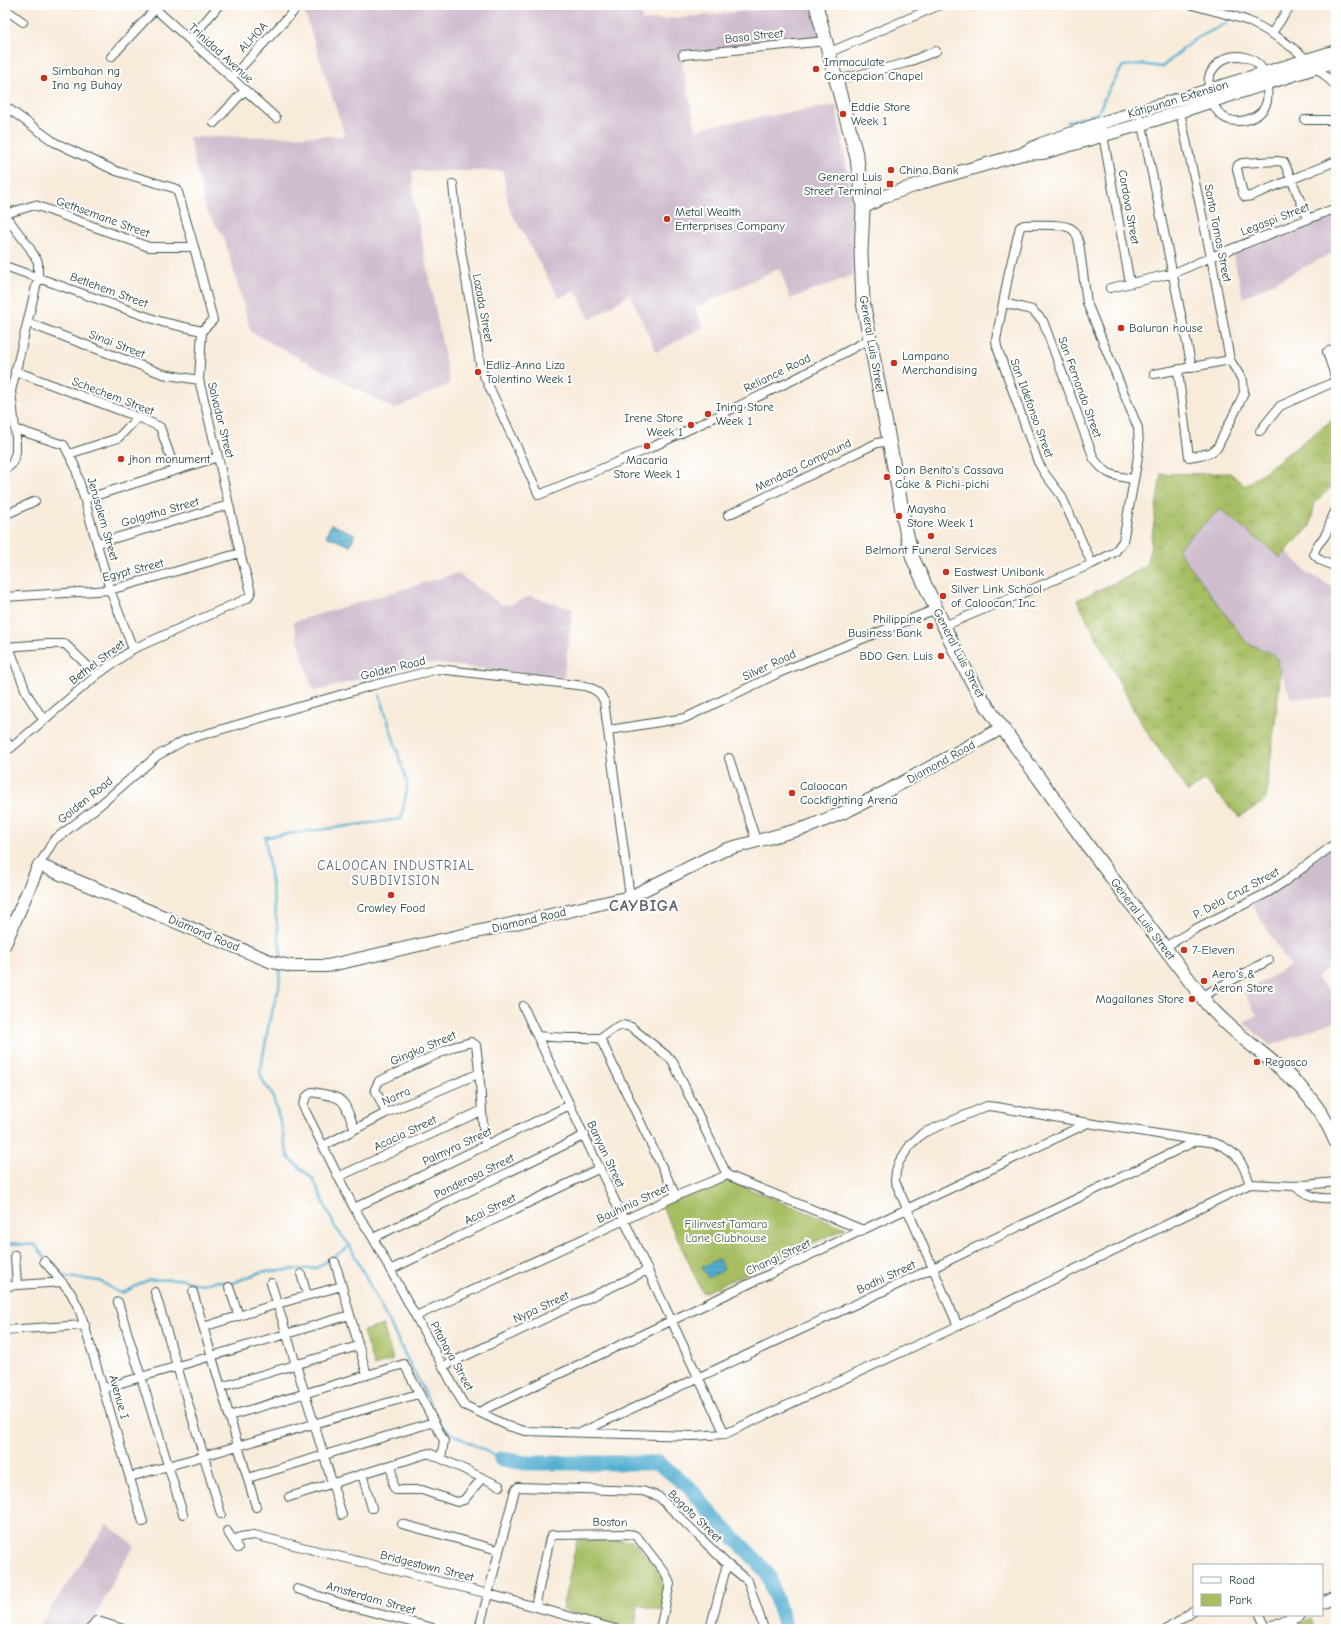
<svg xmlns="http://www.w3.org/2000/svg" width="1341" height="1634" viewBox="0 0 1341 1634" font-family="'Comic Neue',sans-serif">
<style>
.industrial{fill:#cfbdce}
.grass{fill:url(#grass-tufts);stroke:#627d4b}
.park{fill:#a6bd62;stroke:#627d4b}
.water{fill:url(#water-rules);stroke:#3a7683}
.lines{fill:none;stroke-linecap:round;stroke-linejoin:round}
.stream{stroke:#54afd2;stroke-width:2.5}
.river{stroke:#54afd2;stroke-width:15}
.street-casing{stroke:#40574d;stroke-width:10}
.secondary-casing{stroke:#40574d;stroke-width:14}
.primary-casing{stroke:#40574d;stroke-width:15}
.street{stroke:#fff;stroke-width:8}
.secondary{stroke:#fff;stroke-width:12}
.primary{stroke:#fff;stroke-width:13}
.poi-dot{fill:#c8321e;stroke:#fff;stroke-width:1.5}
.labels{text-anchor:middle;stroke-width:4;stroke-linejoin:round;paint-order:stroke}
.street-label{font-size:12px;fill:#1f3d34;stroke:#fff}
.poi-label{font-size:12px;fill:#1f3d34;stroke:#fff;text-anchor:start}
.park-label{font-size:12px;fill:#486342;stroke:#fff}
.neighbourhood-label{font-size:13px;letter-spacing:1px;fill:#5f616a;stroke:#fff}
.district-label{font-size:16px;font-weight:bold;letter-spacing:1px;fill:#5f616a;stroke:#fff}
</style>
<defs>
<pattern id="grass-tufts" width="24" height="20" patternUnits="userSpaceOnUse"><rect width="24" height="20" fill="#a6bd62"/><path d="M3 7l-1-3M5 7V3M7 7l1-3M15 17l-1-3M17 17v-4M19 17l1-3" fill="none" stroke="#879b52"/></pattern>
<pattern id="water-rules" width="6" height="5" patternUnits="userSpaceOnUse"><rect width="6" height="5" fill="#54afd2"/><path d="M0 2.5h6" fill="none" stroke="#4590ab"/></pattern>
</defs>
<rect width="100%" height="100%" fill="#fff"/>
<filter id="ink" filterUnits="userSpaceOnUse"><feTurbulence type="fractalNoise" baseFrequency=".025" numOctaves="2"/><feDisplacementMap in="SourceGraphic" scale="8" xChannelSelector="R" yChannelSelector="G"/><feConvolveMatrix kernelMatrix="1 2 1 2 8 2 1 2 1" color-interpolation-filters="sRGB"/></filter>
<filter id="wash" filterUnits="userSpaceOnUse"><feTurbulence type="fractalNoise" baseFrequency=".012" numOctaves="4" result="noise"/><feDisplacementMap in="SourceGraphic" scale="16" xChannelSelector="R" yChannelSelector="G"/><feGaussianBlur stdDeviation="0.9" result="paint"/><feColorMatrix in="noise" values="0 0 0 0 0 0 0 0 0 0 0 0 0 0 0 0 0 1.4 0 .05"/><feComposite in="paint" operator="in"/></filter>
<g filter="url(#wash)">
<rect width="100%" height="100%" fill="#f8ebda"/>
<!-- industrial -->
<path class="industrial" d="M326,5H638L643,21L813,5L822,38L680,52L696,131L708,126L836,105L852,198L853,275L790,299L780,268L695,308L704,327L656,352L630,294L590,320L576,290L559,298L509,208L503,171H412L414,200L450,384L394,409L251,332L224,237L206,211L189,137L345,136L303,7Z
M1336,212V251L1243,298L1233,254Z
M1220,509L1281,558L1286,551L1308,573L1336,589V698H1291L1275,655L1247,643L1177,549Z
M457,573L502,605H509L530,596L573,609L564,677L420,662L313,692L293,622Z
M1336,844V962L1316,978L1336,997V1020L1271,1046L1244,1023L1257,1015L1244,992L1290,966L1252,905Z
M107,1524L135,1546L122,1565L89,1629H37Z"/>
<!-- grass -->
<path class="grass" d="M1332,420L1336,443V483L1315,502L1310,527L1286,551L1281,558L1220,509L1177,549L1247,643L1275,655L1281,670L1266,800L1239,817L1204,780L1188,792L1139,720L1077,600L1129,576L1148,563L1161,474L1230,473L1245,486Z"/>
<!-- park -->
<path class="park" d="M722,1178L846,1228L703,1293L662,1206Z
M383,1325L393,1360L374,1366L363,1331Z
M577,1540L633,1541L667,1580L662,1611L638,1605L635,1629H631L562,1610Z
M1311,1618L1317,1629H1288Z"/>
<!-- water -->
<path class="water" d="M331,524L355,534L350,546L326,536Z
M719,1259L724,1270L708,1278L702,1267Z"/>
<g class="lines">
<!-- stream -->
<path class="stream" d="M1235,11L1237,5
M1067,122L1098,113L1106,95L1123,66L1140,64L1162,67L1195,39L1227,23
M282,961L265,837L401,819L407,790V783L380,695
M280,968L279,988L270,1018L260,1073L265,1085L271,1091L280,1121L288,1157L313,1179L335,1227L350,1246L441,1425L449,1432L501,1459
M5,1243L35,1245L47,1260
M60,1276L100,1281L118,1292L123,1293L148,1280L183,1279L189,1282L200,1284L219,1281L230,1284L261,1272L316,1268L350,1246"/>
<!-- river -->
<path class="river" d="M501,1459L526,1463H658L689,1487L715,1519L759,1563L769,1577L786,1629"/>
</g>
</g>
<g filter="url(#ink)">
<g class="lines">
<defs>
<path id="street" d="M151,5L276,118
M1192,5C1210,10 1230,14 1248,21C1282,36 1309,60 1336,86
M5,9L23,22
M1272,33L1291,5
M190,40L219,5
M830,52L940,5
M683,55L826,41
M111,57L159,5
M231,78L293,12
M837,80L906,63L936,51
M1209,90C1209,86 1208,81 1209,77C1211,71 1215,66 1220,62C1234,51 1257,56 1264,73C1267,81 1268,92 1267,101C1263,119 1236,127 1222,116C1218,113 1214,106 1211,101
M5,106L54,142L116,171L177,189L194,247L213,320L202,331L199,380L218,457L240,553L251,592L248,598L133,649L97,675L11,748L5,740
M1141,120L1192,368
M1305,120H1336
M214,123L245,90
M1102,130L1130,283
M453,184L457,226L481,369L539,495L648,449L793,380L870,339
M5,214L35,205L149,247H194
M5,215L29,247L38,262V278L11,391L16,438V452L12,464L5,470
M1308,219L1284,162L1277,161L1242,163L1238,165L1237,169L1243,194L1245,197L1251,196L1336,161
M5,266L162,322L202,331
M1110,288L1174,273L1211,257L1336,208
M1004,303L1032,310L1043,321L1094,459C1107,476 1114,476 1134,479
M28,323L163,374L199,380
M15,371L138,417L160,427L175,470
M1178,371L1189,457L1210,453L1217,448L1238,406L1244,393L1243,381L1230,360L1211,257L1180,112
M1154,374L1230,360
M15,429L64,445L75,466L110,590L133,649
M1260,431L1280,406L1334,382L1335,376L1327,352L1336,348
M69,454L118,438L138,417
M85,499L218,457
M1336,510C1330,519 1330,529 1324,537C1319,544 1315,546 1314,554L1320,560L1336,567
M5,515L35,501
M728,515L877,443L889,441
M98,543L229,505
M5,597L110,590L240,553
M944,626L1092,564L1115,552L1123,541L1137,463L1139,447L1138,428L1087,303L1079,243C1078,238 1076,232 1072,229C1063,223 1035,225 1024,225L1020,227L1009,272L996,340L997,347L1038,462L1045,474L1061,495L1092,564
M5,647L47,644H65L97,675
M9,647L27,694L43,719
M609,730L685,718L783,671L936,609
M729,758L756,840
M39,865L54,840L100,805L157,756L185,740L374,685L438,669L585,686L593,689L600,694L604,701L630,897
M1165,947L1195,929L1267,893L1284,882L1336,843
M1201,997L1269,960
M523,1006L725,1434L958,1326L1250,1184L1294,1186L1336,1182
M537,1036L567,1038H600L613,1029L622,1025L631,1027L672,1060L727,1175
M600,1038L676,1196
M386,1113L375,1089L379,1081L453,1047L471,1042L476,1045C481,1078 481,1112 485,1146
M355,1129C342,1098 347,1098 312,1092L306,1097L303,1106L354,1208L373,1238L464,1405L508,1426L525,1431L693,1436L725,1434
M323,1146L386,1113L480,1073
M338,1177L481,1111
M1294,1186C1310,1197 1317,1199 1336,1198
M354,1208L570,1105
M373,1238L585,1135
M15,1255L17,1285
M44,1261L71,1293L80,1311L143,1522
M335,1262L367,1375
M390,1270L600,1168
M301,1274L307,1295
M271,1283L342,1515
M5,1286L62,1282
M229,1287L239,1316
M155,1292L221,1514
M193,1292L256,1507
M118,1302L183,1514
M416,1316L676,1196L727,1175L863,1230
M958,1326L895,1181L896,1171L899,1162L911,1144L923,1133L987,1106L997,1107L1088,1123L1215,1143C1238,1152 1242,1161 1250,1184
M203,1327L277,1304L342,1286
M5,1330L85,1325
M444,1366L648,1270
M221,1387L358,1346
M104,1388L350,1315
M479,1412L1088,1123
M229,1416L404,1364L444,1441L441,1458
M584,1431L933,1268L1198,1140
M392,1466L393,1486L396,1490H422L457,1502L464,1500L482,1478
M362,1474L372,1508
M130,1477L418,1394
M248,1478L434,1422
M289,1497L429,1453L500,1486
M402,1524L498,1550
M227,1531L238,1548
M233,1540L240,1537L254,1535L489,1594L615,1629
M297,1589L353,1607L437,1629
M535,1607L550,1538L552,1535L627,1534L634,1535L638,1538L666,1574L670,1584L660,1629
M1260,1615L1267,1629
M90,1629L96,1621H98L123,1629
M479,1629L515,1490L518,1487L642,1491L658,1496L727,1564L748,1581L764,1629
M710,1629L727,1564
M1167,1629L1194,1610"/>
<path id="secondary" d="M1025,152L1041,144L1101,123L1336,51
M863,208L885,196L928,181L1022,154L1043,153L1142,124L1336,61
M5,944L39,865L272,962L291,966H327L630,897L724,850L808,827L847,811L887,791L1002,728
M1322,1603L1336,1596
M1270,1629L1299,1615"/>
<path id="primary" d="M816,5L857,158L863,208L861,252L863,302L906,531L913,559L926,587L956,652L977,691L993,715L1088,846L1208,1005C1253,1055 1309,1075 1336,1142"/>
</defs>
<!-- street casing -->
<use href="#street" class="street-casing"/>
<!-- secondary casing -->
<use href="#secondary" class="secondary-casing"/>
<!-- primary casing -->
<use href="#primary" class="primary-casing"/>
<!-- street -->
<use href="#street" class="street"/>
<!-- secondary -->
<use href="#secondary" class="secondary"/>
<!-- primary -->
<use href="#primary" class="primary"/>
</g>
</g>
<!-- markers -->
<g class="poi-dot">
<circle cx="816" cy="69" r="4"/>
<circle cx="44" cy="78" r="4"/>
<circle cx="843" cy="114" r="4"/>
<circle cx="891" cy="170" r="4"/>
<rect x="886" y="180" width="8" height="8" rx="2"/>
<circle cx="667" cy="219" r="4"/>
<circle cx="1121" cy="328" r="4"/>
<circle cx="894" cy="363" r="4"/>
<circle cx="478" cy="372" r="4"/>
<circle cx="708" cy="414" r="4"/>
<circle cx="691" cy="425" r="4"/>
<circle cx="647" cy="446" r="4"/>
<circle cx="121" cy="459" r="4"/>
<circle cx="887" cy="477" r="4"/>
<circle cx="899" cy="516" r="4"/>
<circle cx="931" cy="536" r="4"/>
<circle cx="946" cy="572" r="4"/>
<circle cx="943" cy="596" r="4"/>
<circle cx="930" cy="626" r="4"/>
<circle cx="941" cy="656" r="4"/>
<circle cx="792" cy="793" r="4"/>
<circle cx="391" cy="895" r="4"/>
<circle cx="1184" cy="950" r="4"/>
<circle cx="1204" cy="981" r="4"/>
<circle cx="1192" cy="999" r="4"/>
<circle cx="1257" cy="1062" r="4"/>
</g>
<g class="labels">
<!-- street labels -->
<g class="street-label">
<text transform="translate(754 36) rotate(-6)" y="4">Basa Street</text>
<text transform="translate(253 37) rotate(-47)" y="4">ALHOA</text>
<text transform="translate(221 53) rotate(42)" y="4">Trinidad Avenue</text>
<text transform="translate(1178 99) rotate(-17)" y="4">Katipunan Extension</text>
<text transform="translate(1129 207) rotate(80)" y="4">Cordova Street</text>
<text transform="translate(103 217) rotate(20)" y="4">Gethsemane Street</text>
<text transform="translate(1275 219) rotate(-21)" y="4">Legaspi Street</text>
<text transform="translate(1218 233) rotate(79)" y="4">Santo Tomas Street</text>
<text transform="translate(109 290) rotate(20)" y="4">Betlehem Street</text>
<text transform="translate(483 308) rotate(80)" y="4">Lozada Street</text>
<text transform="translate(117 344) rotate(21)" y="4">Sinai Street</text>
<text transform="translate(872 344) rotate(80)" y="4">General Luis Street</text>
<text transform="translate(777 373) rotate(-26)" y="4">Reliance Road</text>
<text transform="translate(1080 387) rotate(70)" y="4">San Fernando Street</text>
<text transform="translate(113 396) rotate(21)" y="4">Schechem Street</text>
<text transform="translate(1032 408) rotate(70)" y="4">San Ildefonso Street</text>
<text transform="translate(221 420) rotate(76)" y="4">Salvador Street</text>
<text transform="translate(803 465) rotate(-26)" y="4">Mendoza Compound</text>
<text transform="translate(160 512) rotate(-16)" y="4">Golgotha Street</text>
<text transform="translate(103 519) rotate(74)" y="4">Jerusalem Street</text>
<text transform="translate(133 570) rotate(-14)" y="4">Egypt Street</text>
<text transform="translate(959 653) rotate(63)" y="4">General Luis Street</text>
<text transform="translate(97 662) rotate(-37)" y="4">Bethel Street</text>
<text transform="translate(769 665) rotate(-25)" y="4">Silver Road</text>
<text transform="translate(393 668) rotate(-14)" y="4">Golden Road</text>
<text transform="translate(941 762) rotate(-29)" y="4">Diamond Road</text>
<text transform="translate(85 800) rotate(-39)" y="4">Golden Road</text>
<text transform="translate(1236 893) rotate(-28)" y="4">P. Dela Cruz Street</text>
<text transform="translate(1143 919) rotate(53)" y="4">General Luis Street</text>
<text transform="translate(529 920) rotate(-13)" y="4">Diamond Road</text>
<text transform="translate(204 933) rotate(23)" y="4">Diamond Road</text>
<text transform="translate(423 1048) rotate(-23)" y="4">Gingko Street</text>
<text transform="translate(396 1096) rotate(-24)" y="4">Narra</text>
<text transform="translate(405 1133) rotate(-25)" y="4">Acacia Street</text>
<text transform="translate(457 1146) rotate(-25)" y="4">Palmyra Street</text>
<text transform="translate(606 1154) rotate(65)" y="4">Banyan Street</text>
<text transform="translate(474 1176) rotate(-26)" y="4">Ponderosa Street</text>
<text transform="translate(633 1203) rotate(-25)" y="4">Bauhinia Street</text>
<text transform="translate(490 1209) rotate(-26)" y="4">Acai Street</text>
<text transform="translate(778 1257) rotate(-25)" y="4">Changi Street</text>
<text transform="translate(886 1277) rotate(-25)" y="4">Bodhi Street</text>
<text transform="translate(541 1307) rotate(-25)" y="4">Nypa Street</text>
<text transform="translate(452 1356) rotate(61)" y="4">Pitahaya Street</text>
<text transform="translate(119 1397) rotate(74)" y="4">Avenue I</text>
<text transform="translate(695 1516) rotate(44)" y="4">Bogota Street</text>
<text transform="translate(610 1522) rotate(1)" y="4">Boston</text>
<text transform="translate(427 1566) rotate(14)" y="4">Bridgestown Street</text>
<text transform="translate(371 1598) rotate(16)" y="4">Amsterdam Street</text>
</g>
<!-- poi labels -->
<g class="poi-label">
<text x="824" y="66">Immaculate<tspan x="824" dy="14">Concepcion Chapel</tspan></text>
<text x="52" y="75">Simbahan ng<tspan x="52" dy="14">Ina ng Buhay</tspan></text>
<text x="851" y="111">Eddie Store<tspan x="851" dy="14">Week 1</tspan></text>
<text x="899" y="174">China Bank</text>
<text x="882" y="181" text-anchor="end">General Luis<tspan x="882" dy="14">Street Terminal</tspan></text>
<text x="675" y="216">Metal Wealth<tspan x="675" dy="14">Enterprises Company</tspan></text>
<text x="1129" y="332">Baluran house</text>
<text x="902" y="360">Lampano<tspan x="902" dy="14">Merchandising</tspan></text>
<text x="486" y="369">Edliz-Anna Liza<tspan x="486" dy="14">Tolentino Week 1</tspan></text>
<text x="716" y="411">Ining Store<tspan x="716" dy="14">Week 1</tspan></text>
<text x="683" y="422" text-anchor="end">Irene Store<tspan x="683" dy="14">Week 1</tspan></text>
<text x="129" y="463">jhon monument</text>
<text x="647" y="464" text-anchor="middle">Macaria<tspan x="647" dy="14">Store Week 1</tspan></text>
<text x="895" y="474">Don Benito's Cassava<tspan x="895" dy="14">Cake &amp; Pichi-pichi</tspan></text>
<text x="907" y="513">Maysha<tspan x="907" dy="14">Store Week 1</tspan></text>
<text x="931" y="554" text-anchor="middle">Belmont Funeral Services</text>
<text x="954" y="576">Eastwest Unibank</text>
<text x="951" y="593">Silver Link School<tspan x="951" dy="14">of Caloocan, Inc.</tspan></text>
<text x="922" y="623" text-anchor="end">Philippine<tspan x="922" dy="14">Business Bank</tspan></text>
<text x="933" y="660" text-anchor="end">BDO Gen. Luis</text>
<text x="800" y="790">Caloocan<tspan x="800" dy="14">Cockfighting Arena</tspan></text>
<text x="391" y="912" text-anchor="middle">Crowley Food</text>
<text x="1192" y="954">7-Eleven</text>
<text x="1212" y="978">Aero's &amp;<tspan x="1212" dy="14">Aeron Store</tspan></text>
<text x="1184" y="1003" text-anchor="end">Magallanes Store</text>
<text x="1265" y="1066">Regasco</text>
</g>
<!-- park labels -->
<g class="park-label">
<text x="726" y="1228">Filinvest Tamara<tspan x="726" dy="14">Lane Clubhouse</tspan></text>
</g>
<!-- neighbourhood labels -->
<g class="neighbourhood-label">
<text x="396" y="870">CALOOCAN INDUSTRIAL<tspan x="396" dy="15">SUBDIVISION</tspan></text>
</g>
<!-- district labels -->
<g class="district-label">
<text x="644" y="911">CAYBIGA</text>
</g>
</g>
<!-- margin -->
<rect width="1341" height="1634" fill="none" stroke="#fff" stroke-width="20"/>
<!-- legend -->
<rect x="1193" y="1564" width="130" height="52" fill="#ffffff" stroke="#a5b1ae"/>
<rect x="1201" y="1577" width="20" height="6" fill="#ffffff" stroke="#a5b1ae"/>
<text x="1229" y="1584" font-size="12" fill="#1f3d34">Road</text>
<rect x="1201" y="1594" width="20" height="12" fill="#a6bd62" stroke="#a5b1ae"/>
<text x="1229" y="1604" font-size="12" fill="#1f3d34">Park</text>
</svg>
